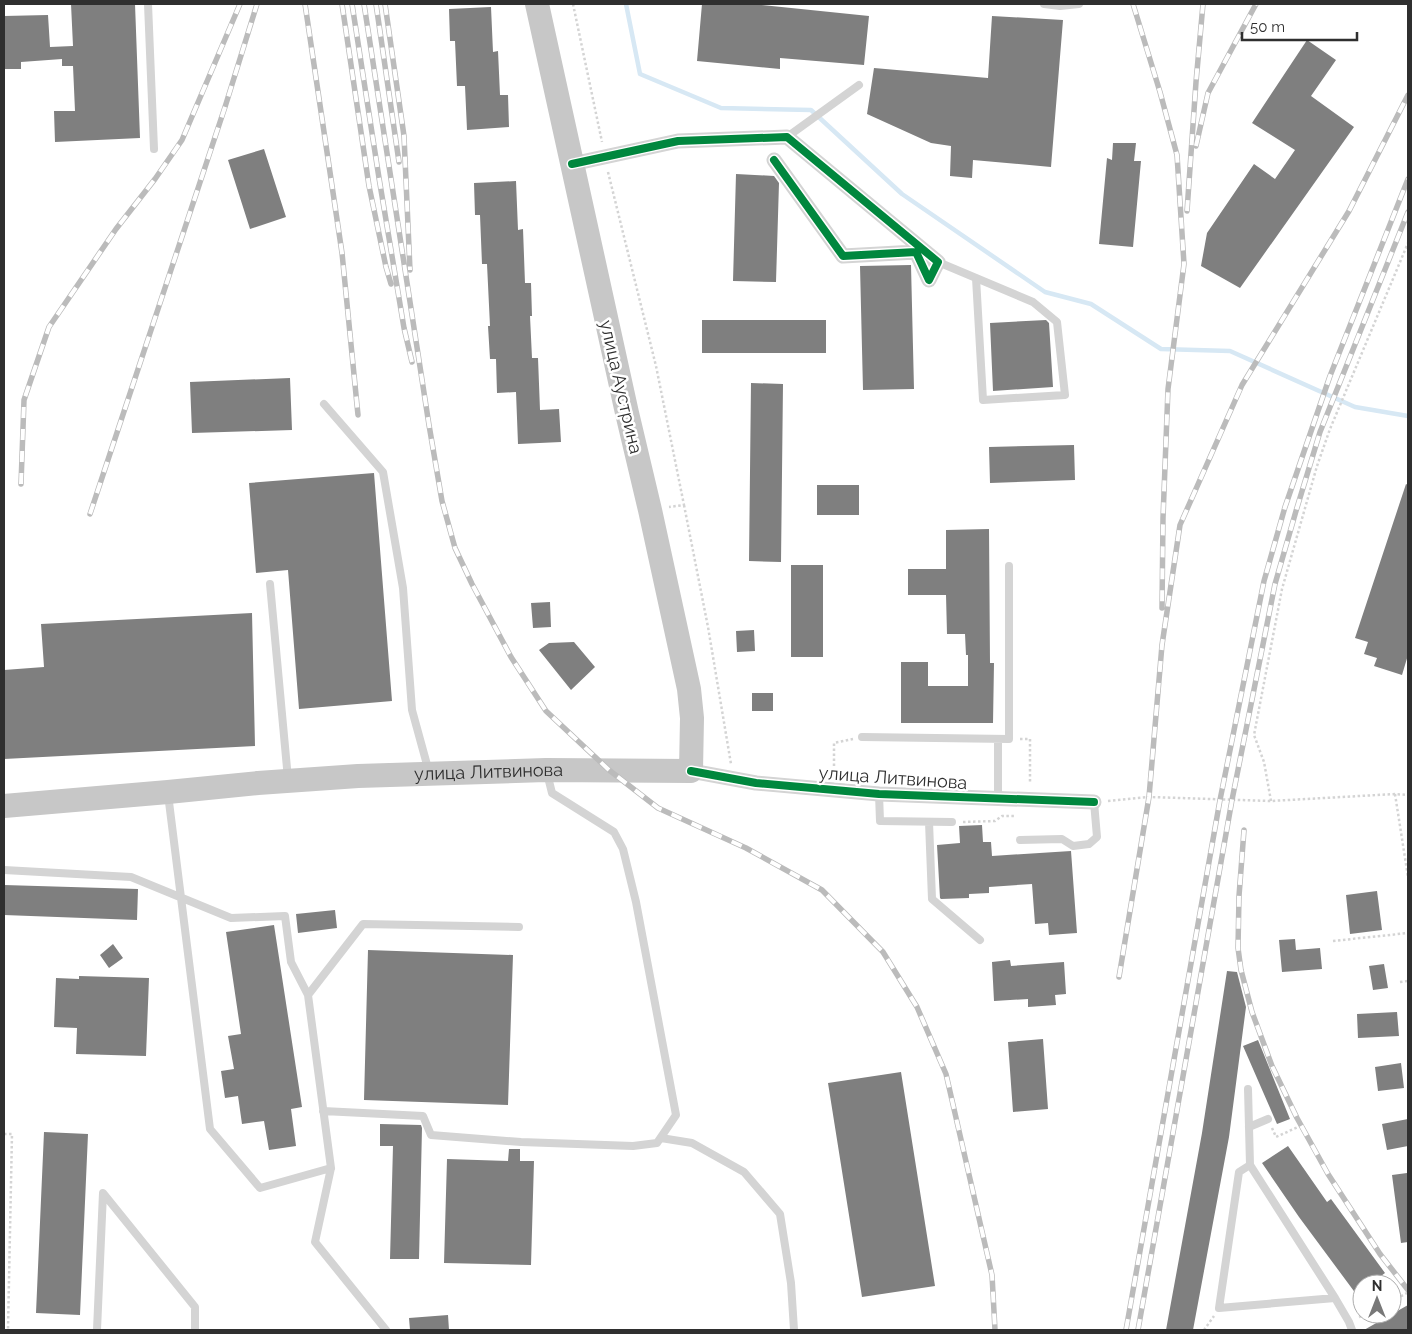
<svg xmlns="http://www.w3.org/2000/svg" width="1412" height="1334" viewBox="0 0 1412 1334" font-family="Raleway,sans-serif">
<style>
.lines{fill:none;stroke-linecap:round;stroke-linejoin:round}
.stream{stroke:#d7e8f4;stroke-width:4.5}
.building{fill:#7f7f7f}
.path{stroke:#d4d4d4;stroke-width:2.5;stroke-dasharray:2.5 2.5;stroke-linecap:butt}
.lane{stroke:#d4d4d4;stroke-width:8}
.street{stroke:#d4d4d4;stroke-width:15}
.primary{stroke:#c7c7c7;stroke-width:24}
.rail-casing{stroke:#bbb;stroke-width:5.5}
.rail{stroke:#fff;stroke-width:4;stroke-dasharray:11;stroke-linecap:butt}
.cycleway-casing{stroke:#fff;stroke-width:11}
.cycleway{stroke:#00873e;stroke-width:8}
.labels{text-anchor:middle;stroke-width:5;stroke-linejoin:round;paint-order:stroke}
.street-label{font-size:18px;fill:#2f2f2f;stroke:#fff}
</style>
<rect width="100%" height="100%" fill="#fff"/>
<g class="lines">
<!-- stream -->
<path class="stream" d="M626,4L640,74L721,108L811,110L902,194L1045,292L1091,304L1161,349L1230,351L1355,407L1408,416"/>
</g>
<!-- building -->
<path class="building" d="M71,4H135L140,138L55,142L54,111H75L73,66H62V59L21,62V69H4V16L48,15L50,47L73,46Z
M702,4H753L869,16L864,65L780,58V69L697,61Z
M491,7L493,52L498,51L500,95H508L509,127L467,130L465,86H457L455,41H450L449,9Z
M992,16L1063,20L1051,167L973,160L972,178L950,176L951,146L931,143L867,114L874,68L988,78Z
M1307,40L1336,60L1311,96L1354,127L1240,288L1201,266L1207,233L1254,164L1275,179L1295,150L1252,123Z
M1113,143H1136L1134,161H1141L1133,247L1099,244L1107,158L1112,160Z
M264,149L286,217L250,229L228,160Z
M736,174L774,176L779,183L776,282L733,281Z
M516,181L518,230L523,229L525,283H531L532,316H530L532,358H538L540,410L559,409L561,442L518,444L516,392L497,393L496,359H490L488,326H490L487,264H482L480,215H475L474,183Z
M911,265L914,389L863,390L860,266Z
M702,320H826V353H702Z
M1046,320L1049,323L1053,387L993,391L990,323Z
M290,378L292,430L192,433L190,382Z
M751,383L783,384L781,562L749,561Z
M1074,445L1075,480L990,483L989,447Z
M374,473L392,701L299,709L288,570L256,573L249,483Z
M1406,484L1408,485V655L1402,675L1374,666L1377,658L1364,654L1368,642L1355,638Z
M817,485H859V515H817Z
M989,529L990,663H994L993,723H901V662H928V686H968V655H966L965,634H947L946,595H908V569H946V530Z
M791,565H823V657H791Z
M550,602L551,627L533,628L531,603Z
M252,613L255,746L4,759V670L44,667L41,624Z
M754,630L755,651L737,652L736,631Z
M574,642L595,667L571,690L539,650L549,643Z
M752,693H773V711H752Z
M982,825L983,842H991L992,856L1071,851L1077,933L1049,935L1048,923L1035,924L1032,884L989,887V893L969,894V898L941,899L940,898L937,845L960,843L959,826Z
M4,885L138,889L137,920L4,915Z
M1377,891L1382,930L1350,934L1346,895Z
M335,910L337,928L298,933L296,914Z
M274,925L302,1107L291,1109L296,1146L269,1150L264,1121L242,1124L238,1096L225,1098L221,1071L234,1069L228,1036L241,1034L226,932Z
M1295,939L1296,950L1320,948L1322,969L1282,972L1279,940Z
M113,944L123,958L109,968L100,955Z
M368,950L513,955L508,1105L364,1100Z
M1010,960L1011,966L1064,962L1066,994L1055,995L1056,1005L1028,1007V999L994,1001L992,962Z
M1384,964L1388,988L1373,990L1369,966Z
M1227,971L1237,972L1246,1007L1229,1137L1193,1330H1166L1202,1133Z
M79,976L149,978L146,1056L76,1054L77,1028L54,1027L56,978L79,979Z
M1397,1012L1399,1036L1358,1038L1357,1014Z
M1043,1039L1048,1109L1013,1112L1008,1042Z
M1258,1040L1290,1119L1277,1124L1243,1046Z
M1401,1063L1404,1088L1378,1091L1375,1067Z
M901,1072L935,1286L862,1297L828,1083Z
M1408,1119V1146L1387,1150L1382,1124Z
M380,1124L421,1125L422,1128L419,1259H390L393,1146H380Z
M44,1132L88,1134L80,1315L36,1313Z
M1288,1146L1327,1202L1331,1199L1385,1273L1370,1284H1362V1302L1299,1217L1262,1163Z
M509,1149H520V1161H534L531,1265L444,1263L447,1159L508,1161Z
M1407,1173L1408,1189V1242L1401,1243L1392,1175Z
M1408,1305V1330H1364Z
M448,1315L449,1330H410L409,1318Z"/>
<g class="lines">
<!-- path -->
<path class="path" d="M573,4L602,142
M608,172L656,366L684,505L669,507
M684,505L708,627L731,764
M1020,739H1030V784
M834,776V743L853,739
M1395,794L1408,877
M1108,801L1149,797L1271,801L1395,794L1408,795
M1271,801L1264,762L1254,735L1282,589L1317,466L1330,429L1408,243
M963,822L995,821L1002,816H1015
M1333,941L1408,933
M1400,982L1408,981
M1272,1128L1276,1137L1298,1127
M4,1134H12L8,1330
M1392,1301L1407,1293
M1359,1317L1366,1314
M1204,1330L1214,1316"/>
<!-- lane -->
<path class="lane" d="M148,4L154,149
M1044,4L1060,6L1079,4
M787,137L859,85
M938,262L1033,302L1057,322L1065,395L983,400L976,278
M324,404L383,472L403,588L412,710L429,772
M270,584L288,779
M862,737L1009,739V566
M998,739V799
M168,794L210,1129L260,1188L331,1168
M879,794L880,821L952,822
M929,822L932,899L980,940
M1020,840L1062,839L1073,846L1089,844L1097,837L1094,802
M4,870L131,877L231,918L285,916L291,962L308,995
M1248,1089L1250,1165L1335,1298
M323,1111L423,1116L431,1135L521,1142L633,1146L657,1143L676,1115L636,902L623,849L614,832L552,793L547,773
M1249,1127L1268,1119
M661,1138L692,1143L744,1172L780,1214L791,1283L794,1330
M1250,1165L1239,1172L1219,1308L1335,1298L1349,1322L1352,1330
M97,1330L103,1193L195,1307V1330
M386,1330L315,1242L331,1168L308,995L363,924L519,927"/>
<!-- street -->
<path class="street" d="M572,164L678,141L787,137L938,262L929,280L916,252L843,256L774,160
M691,771L756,783L879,794L1094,802"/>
<!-- primary -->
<path class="primary" id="s1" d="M4,806L168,792L258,783L358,776L546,770L691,771L692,718L689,689L650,510L627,413L537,4"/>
<defs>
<path id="rail" d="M305,4L342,253L358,415
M342,4L369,186L386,267L391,284
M352,4L379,178L404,328L412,362
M364,4L429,425L442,501L455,548L472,584L511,657L546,711L609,770L658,808L746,848L822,890L883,952L917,1007L946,1074L992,1275L995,1330
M376,4L399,162
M385,4L404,136L410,270
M1133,4L1160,92L1177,155L1184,264L1168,389L1163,518L1162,608
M1196,146L1208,93L1256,4
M1187,211L1196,82L1203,4
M21,484L24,400L49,327L116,229L155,179L182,140L240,4
M90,514L225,107L257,4
M1244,830L1239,896L1238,948L1241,970L1252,1012L1272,1066L1297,1118L1328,1174L1380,1254L1408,1290
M1119,977L1149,797L1162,645L1180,525L1242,385L1349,211L1408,95
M1126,1330L1220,800L1264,581L1285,507L1330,376L1408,179
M1138,1330L1232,800L1275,584L1296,511L1320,432L1408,212"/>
</defs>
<!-- rail casing -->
<use href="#rail" class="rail-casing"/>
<!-- rail -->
<use href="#rail" class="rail"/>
<defs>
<path id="cycleway" d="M572,164L678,141L787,137L938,262L929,280L916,252L843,256L774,160
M691,771L756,783L879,794L1094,802"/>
</defs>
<!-- cycleway casing -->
<use href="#cycleway" class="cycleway-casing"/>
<!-- cycleway -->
<use href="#cycleway" class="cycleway"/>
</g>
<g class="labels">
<!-- street labels -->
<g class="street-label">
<text transform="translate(621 387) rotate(77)" y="6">улица Аустрина</text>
<text dy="6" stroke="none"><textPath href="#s1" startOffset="486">улица Литвинова</textPath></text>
<text transform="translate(893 778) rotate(4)" y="6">улица Литвинова</text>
</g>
</g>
<!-- border -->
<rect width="1412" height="1334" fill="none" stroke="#2f2f2f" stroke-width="10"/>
<!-- north arrow -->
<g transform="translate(1377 1299)"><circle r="24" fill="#ffffff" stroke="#acacac"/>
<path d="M0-4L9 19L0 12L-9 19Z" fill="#787878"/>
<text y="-8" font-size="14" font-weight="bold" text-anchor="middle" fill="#2f2f2f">N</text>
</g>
<!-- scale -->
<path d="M1242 32v8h115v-8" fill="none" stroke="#2f2f2f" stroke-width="2.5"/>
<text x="1250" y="32" font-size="15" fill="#2f2f2f" stroke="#ffffff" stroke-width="4" paint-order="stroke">50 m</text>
</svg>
